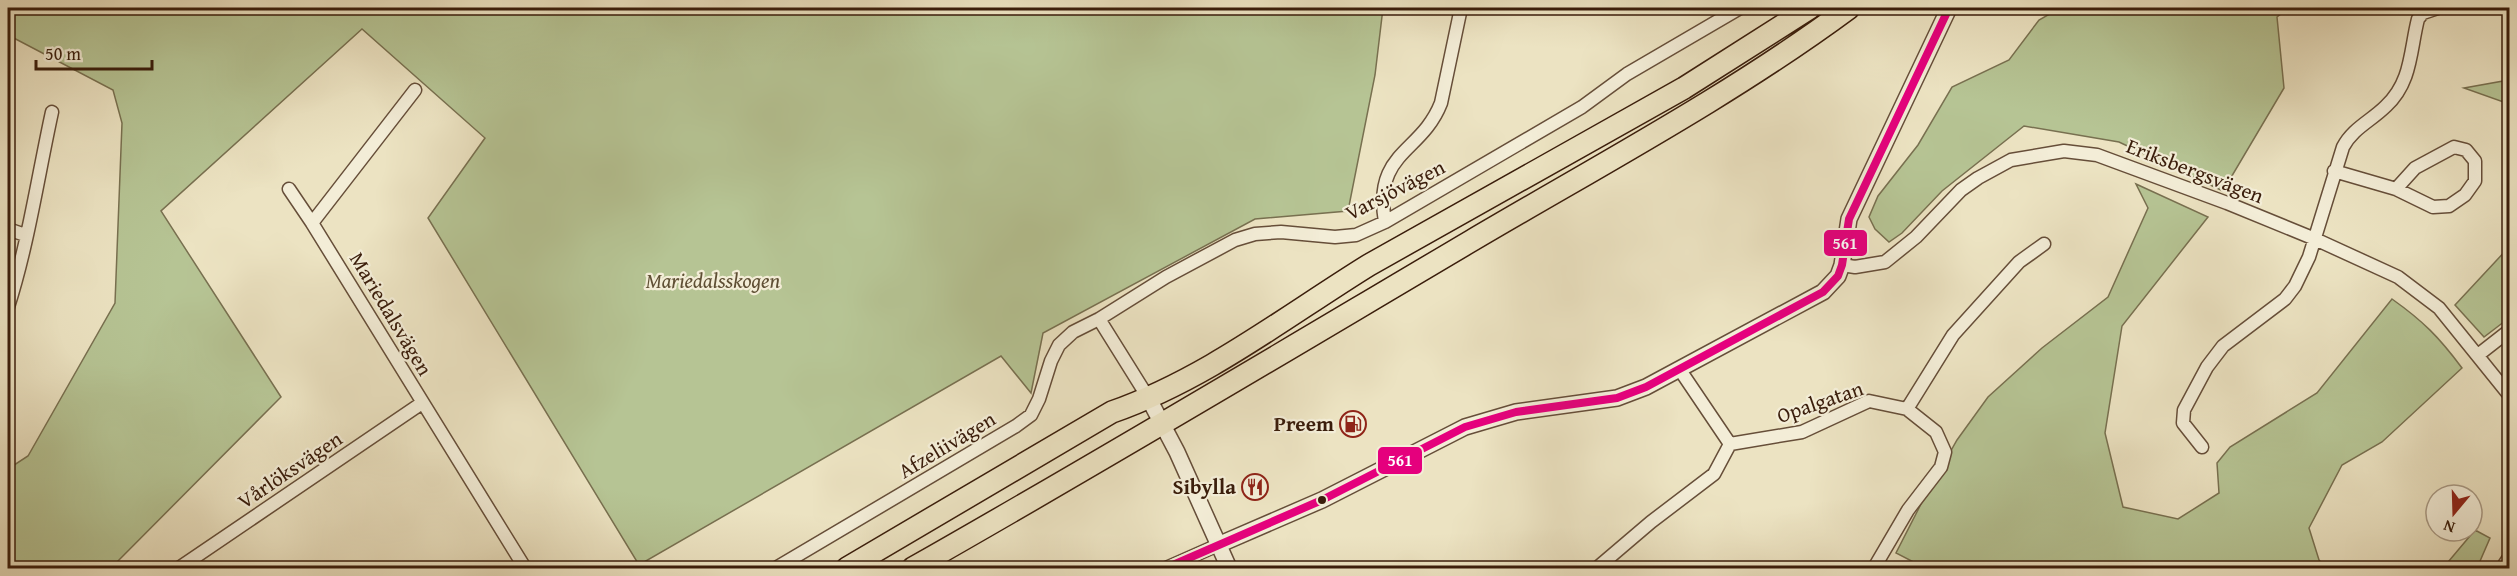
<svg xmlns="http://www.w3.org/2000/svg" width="2517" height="576" viewBox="0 0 2517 576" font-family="'Gentium Book Plus',serif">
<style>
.green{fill:#b6c494;stroke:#787050;stroke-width:1.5}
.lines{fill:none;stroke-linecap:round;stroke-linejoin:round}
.minor-casing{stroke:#664e39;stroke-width:15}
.tertiary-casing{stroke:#664e39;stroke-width:18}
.trunk-casing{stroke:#3a1d0b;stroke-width:24}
.minor{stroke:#f3edd7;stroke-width:12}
.tertiary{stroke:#f3edd7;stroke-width:15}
.trunk{stroke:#ece3c2;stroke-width:21}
.bus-1-casing{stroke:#f3edd7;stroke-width:12}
.bus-1{stroke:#e5007d;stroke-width:8}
.bus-dot{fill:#3a1d0b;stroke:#f3edd7;stroke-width:2}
.labels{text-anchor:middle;stroke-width:4.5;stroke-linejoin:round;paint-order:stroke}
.street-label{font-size:21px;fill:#3a1d0b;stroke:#f3edd7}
.park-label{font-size:21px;font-style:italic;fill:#5f4f34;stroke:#f3edd7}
.poi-label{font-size:21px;font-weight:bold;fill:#3a1d0b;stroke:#f3edd7;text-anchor:end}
.line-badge{stroke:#f3edd7;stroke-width:2}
.badge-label{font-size:16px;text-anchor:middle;font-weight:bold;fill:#fff}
</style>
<rect width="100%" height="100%" fill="#ece3c2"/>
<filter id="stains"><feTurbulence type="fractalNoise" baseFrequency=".00333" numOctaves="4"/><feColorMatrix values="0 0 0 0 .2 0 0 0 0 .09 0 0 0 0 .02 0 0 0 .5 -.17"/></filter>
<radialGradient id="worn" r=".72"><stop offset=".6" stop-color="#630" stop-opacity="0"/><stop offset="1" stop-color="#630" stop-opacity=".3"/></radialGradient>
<!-- green -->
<path class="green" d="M8,8H1383L1375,75L1348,211L1255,219L1043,333L1031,393L1001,356L639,565L428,218L485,138L362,29L161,211L281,397L111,568H8V469L28,456L115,303L122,123L113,90L8,35Z
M2060,8H2289L2277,17L2284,88L2223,191L2119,142L2024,126L1942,191L1902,233L1889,242L1875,229L1869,217L1878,196L1918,145L1952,87L2009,60L2039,20Z
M2509,80V104L2464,88Z
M2136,184L2208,217L2122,326L2105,433L2123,507L2178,519L2219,493L2217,463L2230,447L2317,393L2392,299C2423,321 2439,337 2462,368L2382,442L2342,465L2309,528L2319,560L2326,568H1925L1896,553L1921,504L1957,440L1988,397L2042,348L2108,297L2148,208Z
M2509,247V318L2484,337L2455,305Z
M2475,530L2490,538L2477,568H2443Z"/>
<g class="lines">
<defs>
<path id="minor" d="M415,90L312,223L525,568
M2334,171L2396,189L2433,207L2449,206L2465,195L2475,181V161L2466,150L2454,147L2415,168L2396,189
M289,189L312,223
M1385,222C1373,151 1421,154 1441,103L1461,8
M8,229L25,235
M1842,265L1855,267L1885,262L1916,237L1961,190L1978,178L2011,160L2064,151L2097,155L2227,203L2315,239L2398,277L2439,308L2510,396
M8,307C28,245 38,176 52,112
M1099,319L1149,399
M2478,355L2510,330
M1680,370L1730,444
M1907,409L1953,335L2019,262L2044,244
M1730,444L1802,432L1869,401L1907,409L1936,432L1945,452L1941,467L1908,510L1874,568
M2202,447L2183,423L2184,410L2207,367L2223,346L2285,299L2295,286L2309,257L2343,147C2353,128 2371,121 2386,106C2412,82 2410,50 2418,19L2423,13L2438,8
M179,568L422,403
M776,568L1016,426L1031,415L1039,399L1051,361L1059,345L1073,332L1099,319L1166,277L1235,240L1255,234L1281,232L1335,237L1356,235L1385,222L1582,107L1627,74L1740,8
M1166,568L1218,545
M1597,568L1651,522L1714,474L1730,444
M2502,568L2510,556"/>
<path id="tertiary" d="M1149,399L1177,452L1229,568
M1218,545L1322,500L1465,427L1516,412L1617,398L1646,387L1823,292L1838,276L1842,265L1849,219L1949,8"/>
<path id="trunk" d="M847,568L1112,412C1206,379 1285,317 1369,265L1684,88L1810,8
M913,568C1100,462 1285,351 1471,241C1598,166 1730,96 1849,8"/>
</defs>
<!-- minor casing -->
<use href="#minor" class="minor-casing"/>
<!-- tertiary casing -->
<use href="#tertiary" class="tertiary-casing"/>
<!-- trunk casing -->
<use href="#trunk" class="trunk-casing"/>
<!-- minor -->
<use href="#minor" class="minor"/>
<!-- tertiary -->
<use href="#tertiary" class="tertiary"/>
<!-- trunk -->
<use href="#trunk" class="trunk"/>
<defs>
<path id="bus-1" d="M1166,568L1322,500L1465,427L1516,412L1617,398L1646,387L1823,292L1838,276L1842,265L1849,219L1949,8"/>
</defs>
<!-- bus-1 casing -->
<use href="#bus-1" class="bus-1-casing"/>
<!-- bus-1 -->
<use href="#bus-1" class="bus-1"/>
</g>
<!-- icons -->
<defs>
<symbol id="fuel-ring" viewBox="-11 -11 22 22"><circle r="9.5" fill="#f3edd7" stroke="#8f2418" stroke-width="1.5"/><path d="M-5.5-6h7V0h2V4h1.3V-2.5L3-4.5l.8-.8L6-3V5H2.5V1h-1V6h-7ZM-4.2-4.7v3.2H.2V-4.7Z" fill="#8f2418"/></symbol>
<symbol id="restaurant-ring" viewBox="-11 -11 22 22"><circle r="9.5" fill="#f3edd7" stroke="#8f2418" stroke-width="1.5"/><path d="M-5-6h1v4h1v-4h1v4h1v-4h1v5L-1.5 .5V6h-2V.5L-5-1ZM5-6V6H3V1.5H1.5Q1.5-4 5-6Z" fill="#8f2418"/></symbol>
</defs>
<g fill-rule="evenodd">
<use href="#fuel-ring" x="1338" y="409" width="30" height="30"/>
<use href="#restaurant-ring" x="1240" y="472" width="30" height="30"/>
</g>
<!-- markers -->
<circle class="bus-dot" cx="1322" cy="500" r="5"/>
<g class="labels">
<!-- street labels -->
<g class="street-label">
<text transform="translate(2195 171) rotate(21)" y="7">Eriksbergsvägen</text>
<text transform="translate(1395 190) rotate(-27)" y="7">Varsjövägen</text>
<text transform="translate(391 314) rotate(59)" y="7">Mariedalsvägen</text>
<text transform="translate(1820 402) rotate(-19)" y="7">Opalgatan</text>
<text transform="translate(947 445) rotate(-31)" y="7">Afzeliivägen</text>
<text transform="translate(290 470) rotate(-34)" y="7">Vårlöksvägen</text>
</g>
<!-- park labels -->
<g class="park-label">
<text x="713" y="288">Mariedalsskogen</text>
</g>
<!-- poi labels -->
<g class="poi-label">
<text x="1334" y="431">Preem</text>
<text x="1236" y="494">Sibylla</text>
</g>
</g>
<g class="line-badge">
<rect x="1823" y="229" width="45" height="28" rx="6" fill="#e5007d"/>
<rect x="1377" y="446" width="46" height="29" rx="6" fill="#e5007d"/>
</g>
<g class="badge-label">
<text x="1845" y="249">561</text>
<text x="1400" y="466">561</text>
</g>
<!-- margin -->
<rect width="2517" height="576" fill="none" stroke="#ece3c2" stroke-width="30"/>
<rect x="9" y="9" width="2499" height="558" fill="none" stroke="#3a1d0b" stroke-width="3"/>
<rect x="15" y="15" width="2487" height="546" fill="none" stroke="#3a1d0b" stroke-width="1.5"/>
<!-- north arrow -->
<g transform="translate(2454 513) rotate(199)"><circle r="28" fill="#f3edd7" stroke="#a99a85" stroke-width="1.5"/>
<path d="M0-4.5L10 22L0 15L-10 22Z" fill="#8f2418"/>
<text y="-9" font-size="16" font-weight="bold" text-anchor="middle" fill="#3a1d0b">N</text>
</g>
<!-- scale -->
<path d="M36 60v9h116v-9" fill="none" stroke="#3a1d0b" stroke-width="3"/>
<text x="45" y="60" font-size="18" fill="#3a1d0b" stroke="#f3edd7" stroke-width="4.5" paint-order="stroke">50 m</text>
<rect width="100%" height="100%" filter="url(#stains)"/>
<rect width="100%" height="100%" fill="url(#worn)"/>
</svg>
